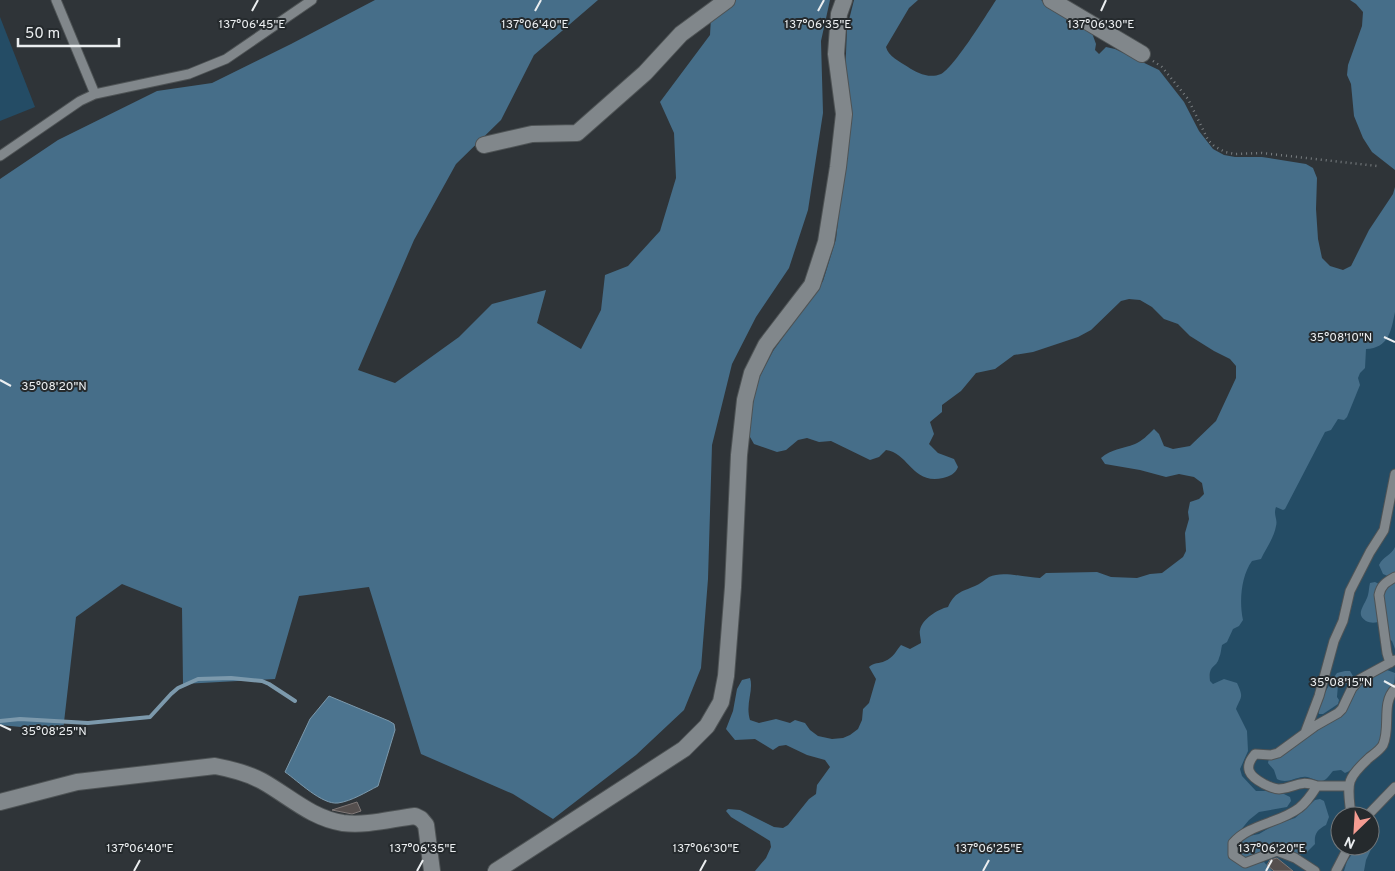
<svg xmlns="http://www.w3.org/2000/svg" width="1395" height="871" viewBox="0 0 1395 871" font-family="Overpass,sans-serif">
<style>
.green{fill:#244c65;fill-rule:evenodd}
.forest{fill:#466e89}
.water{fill:#4c748f;stroke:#7c99ac}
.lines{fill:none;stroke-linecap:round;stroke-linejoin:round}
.stream{stroke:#7c99ac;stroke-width:4}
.building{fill:#554f4e;stroke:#7f7877}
.service-casing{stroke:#4e5355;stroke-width:11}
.minor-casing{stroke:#4e5355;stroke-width:18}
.path{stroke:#7a7f82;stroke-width:2.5;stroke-dasharray:1 4;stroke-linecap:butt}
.service{stroke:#81878b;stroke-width:9}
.minor{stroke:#81878b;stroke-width:16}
.ticks{fill:none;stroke:#ebeef0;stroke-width:2}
.ticks-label{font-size:12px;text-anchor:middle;fill:#ebeef0;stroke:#252a2d;stroke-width:4;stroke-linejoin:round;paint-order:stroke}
</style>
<rect width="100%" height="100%" fill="#2f3438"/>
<!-- green -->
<path class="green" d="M0,17L35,107L0,121Z
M1395,257V871H1233L1206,726L1214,603ZM1340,816H1370V846H1340Z"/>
<!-- forest -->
<path class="forest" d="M375,0H598L534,55L501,120L456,164L414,240L358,370L395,383L459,337L492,304L546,290L537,323L581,349L601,310L605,275L628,266L660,231L676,178L674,133L660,102L710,35L712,0H830L821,41L823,113L808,210L789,268L756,317L732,364L712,445L708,579L701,668L684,710L636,755L553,819L513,794L421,754L369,587L299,596L275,679L183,684L182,608L122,584L76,617L63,731L0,725V179L58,140L157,91L212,83L291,44Z
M854,0H918L909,8L886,47C888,56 900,62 908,67C917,73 929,79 941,74C953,69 987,14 996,0H1041L1092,33L1096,44L1095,50L1099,54L1106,47L1115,49L1159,70L1184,102L1199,131L1213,149L1224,155L1235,157H1262L1306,164L1313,168L1317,178L1316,209L1318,239L1322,258L1330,266L1343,270L1351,266L1369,230L1393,194L1395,187V312C1391,331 1389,348 1366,349L1365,368L1360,373L1358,378L1360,385L1347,417L1344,420L1338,419L1331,430L1325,432L1285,509L1283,510L1276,507C1273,515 1278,519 1276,526C1274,538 1266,548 1261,559L1252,561C1241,576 1239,602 1243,620L1239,626L1233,629L1227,642L1222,645C1221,649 1221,654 1219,658C1216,669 1208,664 1210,681L1213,684L1224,679L1237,683C1244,698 1241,696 1236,709L1247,731L1248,751L1240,769L1242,776L1256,791H1278L1290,797L1291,801L1287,807L1259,812L1249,820L1230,843L1246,866L1264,862L1272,871H755L766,858L771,847L770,841L731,817L726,811L728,809L740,810L774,827L783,828L788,825L809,799L816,794L817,785L830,767L825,760L807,755L786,745L779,746L773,750L755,739L735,740L726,729L733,711L737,689L742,680L750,678C754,690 745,704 750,720L759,723L776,719L790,723L795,720L805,723L810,730L818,736L832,739L843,738L850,735L858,729L862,720L863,709L869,703L876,679L869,667C874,662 879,664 885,661C893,658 896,651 901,645L910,649L921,643C921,639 919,633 920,630C922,619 938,609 948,607C955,592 961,592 975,586C980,584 984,580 989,577C1003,570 1025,578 1040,578L1046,573L1097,572L1111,577L1137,578L1150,574L1162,573L1183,557L1186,551L1185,533L1189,519L1188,512L1190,502L1199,499L1204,494L1202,483L1194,477L1179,474L1166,477L1140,470L1105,464L1101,458C1111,449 1122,449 1135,444C1142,441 1148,435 1154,429L1159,434L1164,446L1173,449L1190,446L1216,421L1236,378V366L1230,359L1214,351L1190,336L1178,324L1164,319L1152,307L1140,300L1129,299L1121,301L1091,330L1078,337L1033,352L1014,355L995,369L976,373L961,391L942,405V412L930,422L934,434L929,444L938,453L954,459L958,467C955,474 950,476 943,478C912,485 909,453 886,450L879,457L870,460L831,441L819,442L807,438L798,440L786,450L777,452L754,444L750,437L749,425L757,382L773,351L823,281L836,239L840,202L847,28Z
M1350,0H1395V170L1372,152L1363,138L1354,116L1351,84L1347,75L1348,65L1362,26L1363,12L1356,4Z
M1395,547V574L1390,577L1383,574L1379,565C1383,556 1391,556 1395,547Z
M1375,582L1379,584L1378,622C1374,623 1370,623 1366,621C1354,614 1366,604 1368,595C1369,591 1369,587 1370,583Z
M1395,582V649L1392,641L1388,638L1382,599L1385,588Z
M1387,670L1395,673C1395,689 1387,727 1380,742C1376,751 1354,770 1345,773L1341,770L1333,771C1330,774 1327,780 1322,781C1316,782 1309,775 1303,777C1293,778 1287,784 1277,779L1274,770L1268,763L1269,758L1340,716C1358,702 1348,688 1373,677C1378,675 1381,671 1387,670Z
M1345,671H1350L1353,676L1347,684L1341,683L1338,685L1337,697L1339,700L1338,704L1323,714H1319C1316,705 1332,680 1337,673Z
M1320,799L1324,801L1329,817L1326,825C1317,830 1314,834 1315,844L1307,852L1299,855L1279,850L1246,858L1239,856L1237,852V847L1240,840L1244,837L1259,834L1274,825L1295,818L1315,800Z
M1370,839L1374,843L1366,860L1364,871H1344L1347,861L1358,846H1370Z"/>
<!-- water -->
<path class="water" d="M329,696L389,721L394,724L395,730L378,786C366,792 352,801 338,803C322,805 298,781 285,772L310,719Z"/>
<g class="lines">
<!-- stream -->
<path class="stream" d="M0,721L20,719L88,723L150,717L171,694L178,688L198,679L231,678L262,681L269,684L295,701"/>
</g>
<!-- building -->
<path class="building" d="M357,802L361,811L352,814L332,810Z
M1277,858L1293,871H1274L1267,865L1270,860Z"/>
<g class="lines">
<defs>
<path id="service" d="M56,0L95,94
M0,156L80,101L95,94L189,74L226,59L312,0
M1390,663L1387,653L1379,595C1381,585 1386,582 1395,577
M1305,733L1319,696L1334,641L1343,621L1350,591L1370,552L1384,530L1395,474
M1317,786C1298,779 1296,788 1279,789C1274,789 1268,786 1264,784C1249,776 1243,768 1255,754L1271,755L1278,753L1315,726L1338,713L1342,709L1352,688L1360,679L1395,660
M1351,816C1348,784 1344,781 1369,758C1374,754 1380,750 1383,745C1391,727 1381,703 1395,689
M1367,816L1395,787
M1315,871L1295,858L1277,851L1245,863L1233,855V843C1249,824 1280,823 1299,808C1307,802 1312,794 1317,786H1348
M1336,871L1349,846"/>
<path id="minor" d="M1051,0L1142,54
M484,145L532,134L577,133L645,73L681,34L727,0
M0,802L77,782L215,766C231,769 247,773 262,781C289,796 311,818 343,823C366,826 391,819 415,816L421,819L426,825L432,871
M496,871L684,749L707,726L721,702L726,676L733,587L739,455L745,400L752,373L766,345L812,285L826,242L838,167L844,114L836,54L839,14L844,0"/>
</defs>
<!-- service casing -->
<use href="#service" class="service-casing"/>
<!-- minor casing -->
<use href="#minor" class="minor-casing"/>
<!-- path -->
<path class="path" d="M1153,61L1162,67L1188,99L1208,140L1214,146L1225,152L1235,154L1262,153L1377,166"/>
<!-- service -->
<use href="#service" class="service"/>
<!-- minor -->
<use href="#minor" class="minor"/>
</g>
<!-- ticks -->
<path class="ticks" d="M252,11L258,0M535,11L541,0M818,11L824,0M1101,11L1106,0M1384,337L1395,342M0,380L11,386M1384,681L1395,687M0,725L11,730M134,871L140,860M417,871L423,860M700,871L706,860M983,871L989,860M1266,871L1272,860"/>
<g class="ticks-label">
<text x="252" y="28">137°06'45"E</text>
<text x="535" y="28">137°06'40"E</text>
<text x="818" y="28">137°06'35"E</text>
<text x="1101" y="28">137°06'30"E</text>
<text x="1341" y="341">35°08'10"N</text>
<text x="54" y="390">35°08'20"N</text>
<text x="1341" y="686">35°08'15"N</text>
<text x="54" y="735">35°08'25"N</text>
<text x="423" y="852">137°06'35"E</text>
<text x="706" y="852">137°06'30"E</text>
<text x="989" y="852">137°06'25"E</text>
<text x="140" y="852">137°06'40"E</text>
<text x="1272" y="852">137°06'20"E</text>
</g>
<!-- north arrow -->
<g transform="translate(1355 831) rotate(205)"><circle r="24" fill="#252a2d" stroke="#74787b"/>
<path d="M0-4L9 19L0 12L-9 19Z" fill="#f59c92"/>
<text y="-8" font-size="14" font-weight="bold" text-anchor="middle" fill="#ebeef0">N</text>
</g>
<!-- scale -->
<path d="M18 38v8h101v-8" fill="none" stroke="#ebeef0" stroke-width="2.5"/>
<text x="25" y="38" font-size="15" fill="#ebeef0" stroke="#252a2d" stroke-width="4" paint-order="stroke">50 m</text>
</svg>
